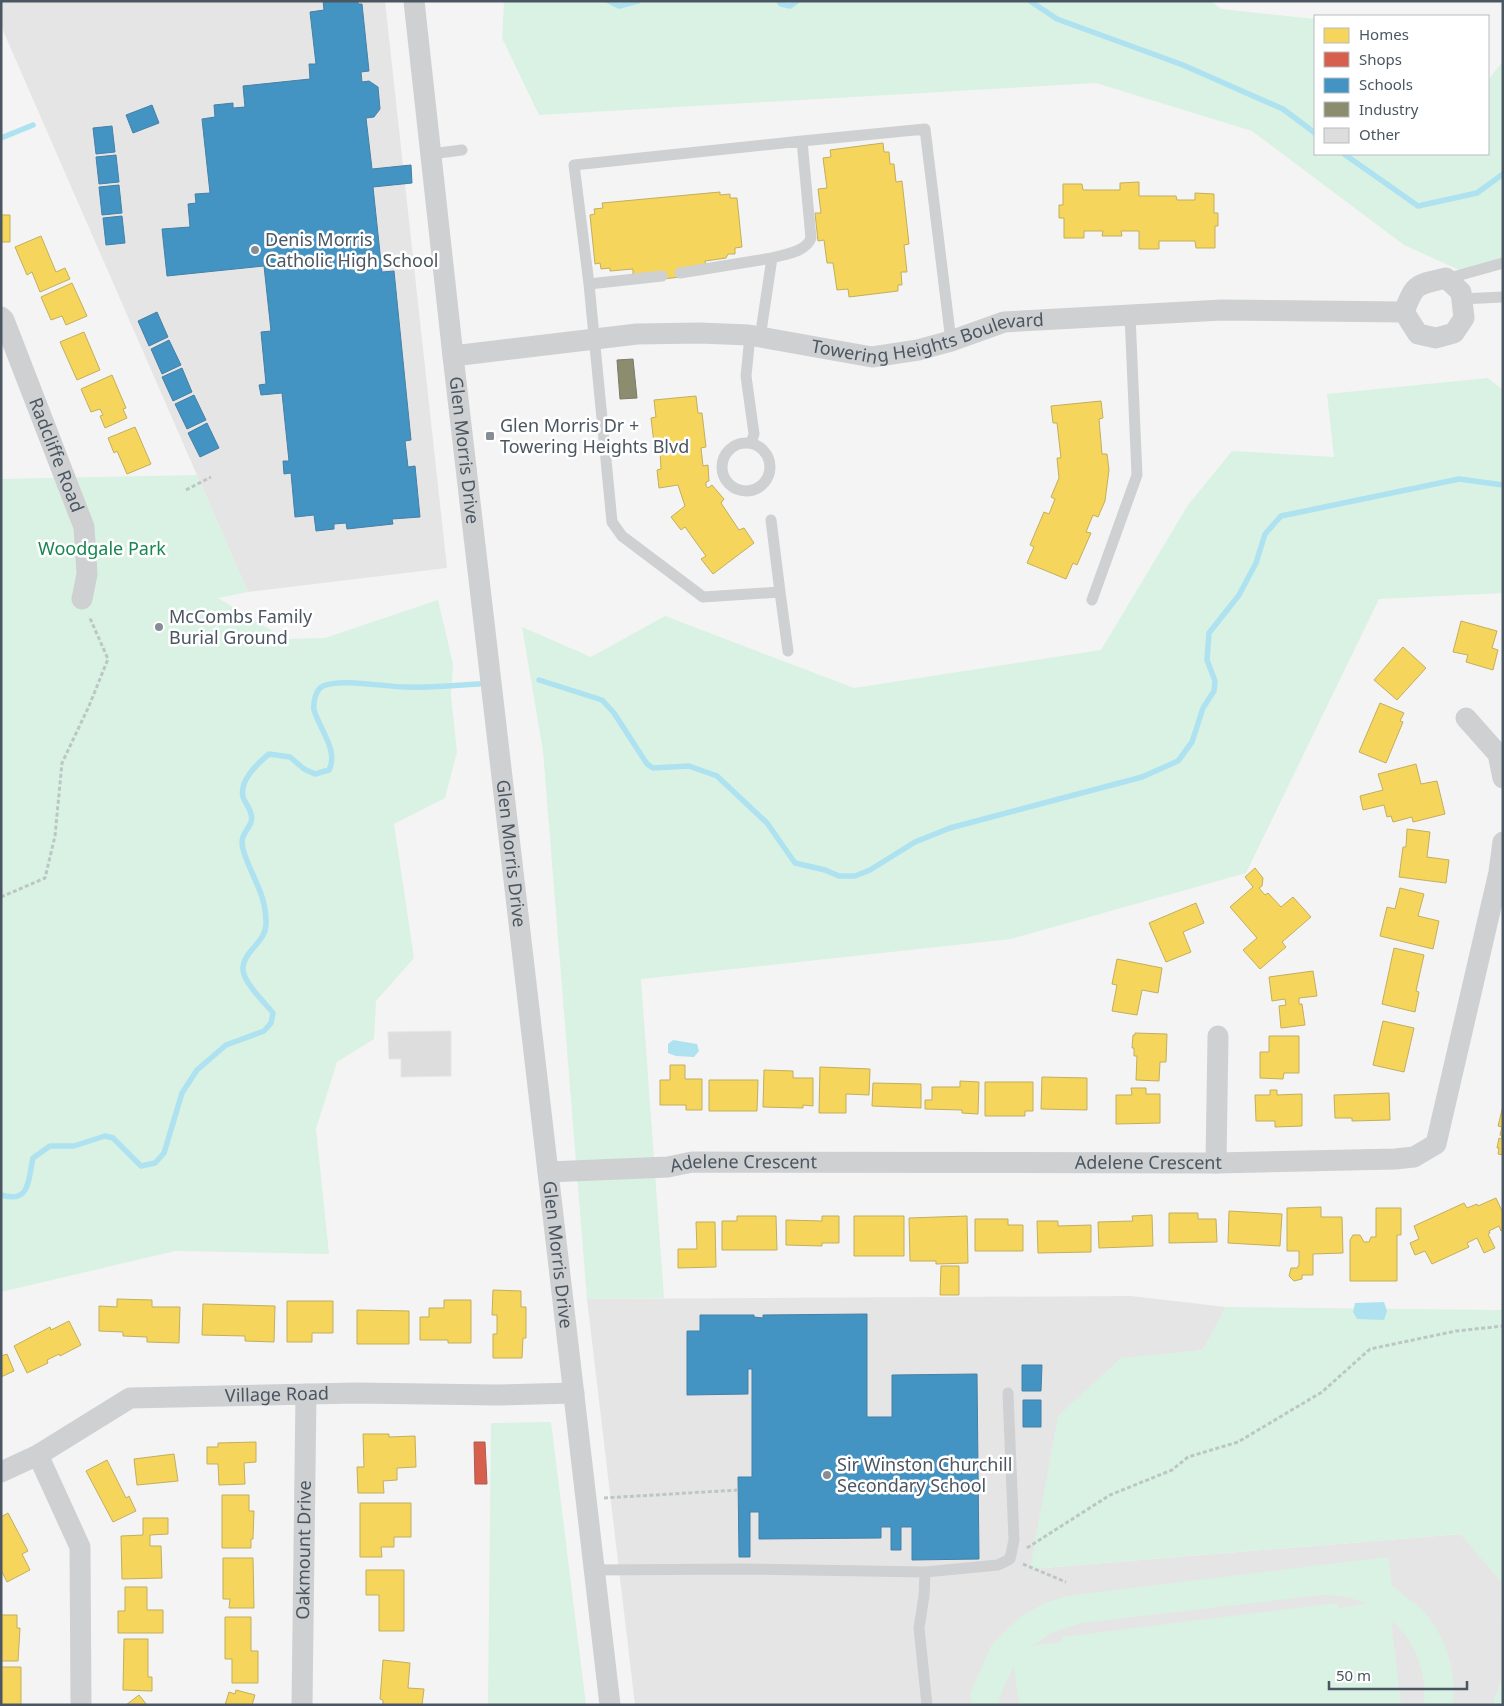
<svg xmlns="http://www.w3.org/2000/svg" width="1504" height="1706" viewBox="0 0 1504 1706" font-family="'Noto Sans',sans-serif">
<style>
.education{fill:#e6e5e6}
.green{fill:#d9f2e3;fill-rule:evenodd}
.water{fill:#aee2f0}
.homes{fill:#f6d55c;stroke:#c2af5e}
.shops{fill:#d6604d;stroke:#ac5d53}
.schools{fill:#4393c3;stroke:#4581a6}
.industry{fill:#8c8c6e;stroke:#787c6a}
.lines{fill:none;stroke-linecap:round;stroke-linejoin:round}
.stream{stroke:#aee2f0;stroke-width:5.5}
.building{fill:#ddddde;stroke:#e5e6e7}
.path{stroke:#bcc7c4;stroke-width:3;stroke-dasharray:4 2.5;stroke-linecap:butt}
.service{stroke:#ced0d2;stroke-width:11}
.minor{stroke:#ced0d2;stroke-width:21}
.poi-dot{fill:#868d94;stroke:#fff;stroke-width:2}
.labels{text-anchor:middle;stroke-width:5;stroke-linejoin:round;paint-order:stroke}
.poi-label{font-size:18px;fill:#4a5661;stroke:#fff;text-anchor:start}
.street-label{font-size:18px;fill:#4a5661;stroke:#fff}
.park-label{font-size:18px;fill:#17864f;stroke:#fff}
</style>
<rect width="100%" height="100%" fill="#f4f4f4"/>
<!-- education -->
<path class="education" d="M1,1H385L447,568L248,592L1,26Z
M1131,1296L1226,1307L1203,1350L1121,1359L1030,1569L1461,1534L1501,1581L1503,1674L1493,1705H635L587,1299Z"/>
<!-- green -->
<path class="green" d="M504,1H1211L1221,9L1315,19V154H1488V80L1503,61V265L1466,273L1404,245L1252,131L1096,83L539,115L502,38Z
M1488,378L1503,390V593L1379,599L1246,873L1011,939L641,979L664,1298L587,1299L543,751L522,627L591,657L665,616L854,688L1101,650L1188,505L1232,451L1334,457L1327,394Z
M197,475L248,592L218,598L286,639L325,638L438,600L453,664L451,695L457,752L445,798L394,824L414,958L376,1001L374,1039L337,1062L316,1129L329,1254L175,1251L1,1292V479Z
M1226,1307L1503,1310V1638L1501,1581L1460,1534L1030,1569L1058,1416L1121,1358L1203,1350Z
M551,1422L586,1705H488L491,1423Z
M1388,1557L1392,1586C1403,1595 1416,1603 1425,1613C1446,1637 1457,1674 1453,1705H1424C1427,1673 1416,1641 1391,1620L1401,1705H1019L1014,1667L1003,1688L998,1705H970L971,1692L992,1644L1020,1617L1045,1603L1067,1596ZM1321,1595C1337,1595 1352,1597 1367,1604L1338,1608L1337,1603L1062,1637V1642L1032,1646L1053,1632L1082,1623Z
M1503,1674V1705H1493Z"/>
<!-- water -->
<path class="water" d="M673,1040L697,1044L699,1051L694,1057L676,1056L668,1053V1044Z
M1384,1302L1387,1311L1384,1320L1357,1319L1353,1312L1355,1303Z"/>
<!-- homes -->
<path class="homes" d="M883,143L884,152H889L890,164H894L896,182L902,181L909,244L904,245L907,272H901L902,285H898V291L849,297L848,289L837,290L833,263H827L824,240L818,241L815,213H821L818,189L827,188L823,158L831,157L830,150Z
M1139,182V196H1176L1177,200H1195V193L1214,194V213H1218V226H1215V248H1196L1195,241H1159V249H1139V231H1121L1122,236H1102L1103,231H1084V238H1064V218H1059V205H1063V184H1082L1083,190H1120V183Z
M720,192V195L730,194V198H737L742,247L735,248V254H728L726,258L705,261L706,268L680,277L663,279L633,274V269L610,271V268L601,269L600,263L595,264L590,215L595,214L594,209L603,208L602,203Z
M1,215H10V242H1Z
M41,236L56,272L65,268L70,279L40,292L32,272L27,275L15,247Z
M72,283L87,316L66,325L62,316L51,320L41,297Z
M84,332L100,370L77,380L60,342Z
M112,375L126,408L123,409L127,418L105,428L100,416L103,415L100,409L91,412L81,389Z
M696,396L698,413H702L706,447L701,448L703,466L708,465L709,481L706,482V486L708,488L712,485L724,499L721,503L739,530L744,528L754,543L713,574L701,559L706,556L685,527L681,530L671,517L685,506L678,485L659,488L657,470L661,469L660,452H655L651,418L656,417L654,400Z
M1101,401L1103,418L1099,419L1102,454H1107L1109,470L1105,501L1098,517L1093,515L1086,532L1091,533L1077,565L1073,563L1066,579L1027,563L1034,547L1030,545L1044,512L1049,514L1055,499L1051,497L1059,478L1057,458H1061L1057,423H1053L1051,406Z
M135,427L151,464L127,474L117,451L114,453L108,438Z
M1461,621L1497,631L1492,648L1498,650L1493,670L1466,662L1468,655L1453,652Z
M1403,647L1426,668L1397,700L1374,680Z
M1380,703L1404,713L1400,721L1403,722L1386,763L1359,752Z
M1416,764L1421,784L1437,781L1445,814L1413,822L1412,817L1393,822L1391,816L1387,817L1384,805L1363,810L1360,796L1383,790L1378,774Z
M1407,829L1430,832L1427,857L1449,860L1446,883L1399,877L1403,847H1406Z
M1255,868L1263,878L1262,886L1259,888L1265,895L1268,893L1281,907L1293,897L1311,917L1282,942L1286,947L1260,969L1243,950L1257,938L1230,907L1253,887L1245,877Z
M1400,888L1424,894L1418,916L1439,921L1433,949L1380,936L1387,907L1395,909Z
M1196,903L1204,923L1183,932L1191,952L1166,962L1149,923Z
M1394,948L1424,955L1416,991L1419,992L1415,1012L1382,1004Z
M1117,959L1162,968L1158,993L1142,990L1137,1015L1112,1011L1117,985L1112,984Z
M1313,971L1317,996L1299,998V1004H1302L1305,1025L1281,1028L1279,1006L1286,1005L1285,999L1272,1001L1269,977Z
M1383,1021L1414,1028L1404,1072L1373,1065Z
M1135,1033L1167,1034L1166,1062H1160L1159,1081L1136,1080L1137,1056H1134V1048H1132L1133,1035H1135Z
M1269,1036H1299V1073H1284L1283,1079L1260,1078V1052H1269Z
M670,1065H685V1079H702V1110H686V1105H660V1080H670Z
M820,1067L870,1069L869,1095L846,1094V1113H819Z
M764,1070L793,1071V1078H813V1106L803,1105V1108L763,1107Z
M1042,1077L1087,1078V1110L1041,1109Z
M709,1080H758L757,1111H709Z
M960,1081L979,1082L978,1114L962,1113V1110L925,1109V1100H932V1087H960Z
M985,1082H1033V1111H1025V1116H985Z
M873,1083L921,1084V1108L872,1106Z
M1131,1088H1146V1094H1160V1123L1116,1124V1095H1132Z
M1270,1090H1277V1095L1302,1094V1126L1275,1127V1121H1256L1255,1095H1270Z
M1389,1093L1390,1120L1352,1121V1118H1335L1334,1095Z
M1503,1106V1155L1498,1154L1499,1148H1497L1499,1138L1501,1139L1502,1136L1500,1135L1502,1127L1498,1126Z
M1496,1198L1503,1213V1230L1501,1231L1499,1226L1489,1231L1490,1233L1488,1234L1495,1248L1484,1253L1477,1238L1467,1243L1469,1247L1432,1264L1425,1251L1415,1255L1410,1243L1419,1239L1414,1226L1464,1203L1467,1208L1477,1204L1478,1206Z
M1321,1207V1217H1342L1343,1253L1313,1254V1275H1302V1279L1294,1281L1289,1276L1291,1268H1297L1299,1265V1251H1287V1208Z
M1376,1208H1401V1235H1397V1281H1350V1240L1353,1235H1360L1364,1242H1369L1371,1237H1376Z
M1229,1211L1282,1214L1280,1246L1228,1243Z
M1169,1213H1198V1219H1216L1217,1242L1169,1243Z
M1152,1215L1153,1246L1099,1248L1098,1222L1133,1221L1132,1216Z
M737,1216H776L777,1250H722V1221H737Z
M822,1216H839V1243H822V1246L786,1245V1220L822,1221Z
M854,1216H904V1256H854Z
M967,1216L968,1263L936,1264V1261H910L909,1218Z
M975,1219H1008V1225H1023V1251H975Z
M1037,1221H1058V1226L1091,1225V1252L1038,1253Z
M696,1222H715L716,1267L678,1268V1249H697Z
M941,1266H959V1295H940Z
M493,1290L521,1291V1307H526V1338H523L522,1358H493V1334H497V1315H492Z
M117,1299L152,1300V1307H180L179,1343L147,1342V1337L123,1336V1332L99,1331V1306L117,1307Z
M444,1300H471V1343H448V1340H420V1317H429V1308H444Z
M287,1301H333V1333H312V1342H287Z
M203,1304L275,1306L274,1342L245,1341V1336L202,1335Z
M357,1310L409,1311V1344H357Z
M69,1321L81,1345L60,1356L59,1354L47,1360L48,1363L27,1373L14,1346L50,1327L51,1330Z
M7,1354L14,1371L1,1377V1356Z
M363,1434H389V1437L415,1436L416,1467L397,1468V1480L383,1481L384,1493H358L357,1467H364Z
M256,1442V1462L244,1463L245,1484L219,1485L218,1464H207V1447H218V1443Z
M174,1454L178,1481L137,1485L134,1459Z
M107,1460L126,1498L129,1496L136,1511L113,1522L86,1471Z
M222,1495H249V1511H254L253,1539H251V1548H222Z
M360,1503H411V1537H394V1547H381L382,1557H360Z
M8,1513L28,1551L22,1554L30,1570L7,1582L1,1570V1517Z
M143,1518H168V1534L150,1535V1546H161L162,1578L122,1579L121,1536L143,1535Z
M223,1558H253L254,1608H229L230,1599H223Z
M366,1570H404V1631H379V1595H366Z
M125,1587H147V1610H163V1633H118V1611H125Z
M1,1615H17V1628H20L18,1661H1Z
M225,1617H251V1651H258V1683H232V1659H225Z
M124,1639H148V1677H152V1691L123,1690Z
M383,1660L410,1663L408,1688L424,1689L422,1705H383V1700L380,1699Z
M1,1667H21V1705H1Z
M236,1690L255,1695L252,1705H225L229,1692L235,1694Z
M139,1695L147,1705H126Z"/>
<!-- shops -->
<path class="shops" d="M474,1442H485L487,1484H475Z"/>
<!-- schools -->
<path class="schools" d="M323,1H358V4H362L369,71L361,72L362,82L369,81L378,87L380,109L374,117L366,118L372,169L411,165L412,183L373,187L382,272L394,271L411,440L405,441L408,467L415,466L420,517L392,519L393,524L347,529L346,523L334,524V529L316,531L314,515L295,517L291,473L284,474L283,461H289L282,393L261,395L259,385L266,384L261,332L271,331L264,266L167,276L162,229L190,227L188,204L196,203L195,194L210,193L202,119L215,117L214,105L233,103V108L245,107L243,86L310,79L309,64H316L310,12L324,10Z
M152,105L159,123L133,133L126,115Z
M112,126L115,152L96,154L93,128Z
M116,155L119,182L99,184L96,157Z
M119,185L122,213L102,215L99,187Z
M122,216L125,243L106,245L103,218Z
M157,312L168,337L149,346L138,321Z
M169,340L181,365L162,374L151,349Z
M182,368L192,392L173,401L162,377Z
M194,395L206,420L187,429L175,404Z
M207,423L219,448L200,457L188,433Z
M867,1314V1417H892V1375L977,1374L979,1559L912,1560V1527H901V1550H891V1527H881V1538L759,1539V1512H750V1557H739L738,1477H752V1369H748V1394L687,1395V1331H700V1315H754V1317L763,1318V1315Z
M1022,1365H1042L1041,1391H1022Z
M1023,1400H1041V1427H1023Z"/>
<!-- industry -->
<path class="industry" d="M633,359L637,398L620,399L617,360Z"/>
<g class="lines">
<!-- stream -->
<path class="stream" d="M609,1L619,6L638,1
M779,1L781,4L790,6L797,1
M1030,1L1057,19L1183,65L1283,109L1315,133
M1,138L33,125
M1344,154L1418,206L1477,193L1503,174
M539,680L602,700L614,713L647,764L653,768L689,766L717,776L767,823L795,863L825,870L839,876H855L870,870L915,842L950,828L1142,777L1178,761L1192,742L1203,708L1214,691L1215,681L1207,660L1209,633L1239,595L1256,563L1265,534L1281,516L1459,479L1503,485
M1,1195C31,1204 28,1179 33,1158L50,1146H74L105,1136L113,1138L141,1166L155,1163L164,1153L182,1093L197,1070L226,1045L264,1031L271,1023L273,1013C265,1003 244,983 243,970C242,951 266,943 266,924C267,894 250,875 243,849C238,831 255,828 251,814C250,808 245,803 243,797C239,780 258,763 269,754L290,757L304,769L315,774L329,770C339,751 319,728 314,710C313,702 316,689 323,686C341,678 385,687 406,687C430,688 455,685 479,684"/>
</g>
<!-- building -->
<path class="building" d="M451,1031V1076L401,1077V1059H389L388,1032Z"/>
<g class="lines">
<!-- path -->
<path class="path" d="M186,490L211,477
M1,897L45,878L55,836L62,763L89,706L108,659L89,616
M604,1498L738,1490
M1027,1548L1110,1495L1172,1470L1188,1457L1238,1442L1322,1392L1370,1349L1456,1331L1503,1326
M1023,1564L1066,1582"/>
<!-- service -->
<path class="service" d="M431,154L462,150
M680,273L772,258
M1446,279L1503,263
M589,284L662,276
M1461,299L1503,297
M750,336L746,376L754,434L751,443
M760,338L772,258C785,254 806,252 811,238L802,141L925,129L951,341
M722 467a24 24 0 1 1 48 0a24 24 0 1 1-48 0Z
M771,520L780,592
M1092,600L1137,475L1130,315
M788,651L780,592L703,597L622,536L612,522L589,284L574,165L802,141
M594,1570L742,1569L925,1572L998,1565L1010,1559L1014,1540L1008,1393
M925,1572L924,1596L919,1628L927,1705"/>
<!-- minor -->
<g class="minor">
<path id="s1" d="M414,1L453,356L610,1705"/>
<path id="s2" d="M1,317L4,320L84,527L87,574L82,599"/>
<path id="s3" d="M453,356L637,334L700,333L749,335L872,357L918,350L951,341L1004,322L1222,310L1404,312L1418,334L1436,338L1454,333L1464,318L1461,292L1446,278C1416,285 1415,283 1404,312"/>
<path d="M1466,718L1498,754L1503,778"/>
<path d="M1216,1163L1218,1036"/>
<path id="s4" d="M548,1172L668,1167L692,1162L1216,1163L1395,1159L1414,1157L1436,1144L1499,872L1503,842"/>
<path d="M38,1455L80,1547L81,1705"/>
<path id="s5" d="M1,1472L38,1455L130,1398L356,1393L497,1395L574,1393"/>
<path id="s6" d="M302,1705L306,1394"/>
</g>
</g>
<!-- markers -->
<g class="poi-dot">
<circle cx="255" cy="250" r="5"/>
<rect x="485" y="431" width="10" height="10" rx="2.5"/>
<circle cx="159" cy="627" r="5"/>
<circle cx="827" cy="1475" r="5"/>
</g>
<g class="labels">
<!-- poi labels -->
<g class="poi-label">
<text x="265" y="246">Denis Morris<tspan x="265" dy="21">Catholic High School</tspan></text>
<text x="500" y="432">Glen Morris Dr +<tspan x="500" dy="21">Towering Heights Blvd</tspan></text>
<text x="169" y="623">McCombs Family<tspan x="169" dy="21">Burial Ground</tspan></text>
<text x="837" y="1471">Sir Winston Churchill<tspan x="837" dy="21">Secondary School</tspan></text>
</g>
<!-- street labels -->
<g class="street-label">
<text dy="6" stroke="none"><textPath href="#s3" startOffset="480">Towering Heights Boulevard</textPath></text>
<text dy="6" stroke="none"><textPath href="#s1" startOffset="452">Glen Morris Drive</textPath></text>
<text dy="6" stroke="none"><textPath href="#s2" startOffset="149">Radcliffe Road</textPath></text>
<text dy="6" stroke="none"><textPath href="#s1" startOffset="858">Glen Morris Drive</textPath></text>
<text dy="6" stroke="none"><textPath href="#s4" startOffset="601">Adelene Crescent</textPath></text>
<text dy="6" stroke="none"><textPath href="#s4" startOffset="196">Adelene Crescent</textPath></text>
<text dy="6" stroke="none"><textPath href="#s1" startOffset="1262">Glen Morris Drive</textPath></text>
<text dy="6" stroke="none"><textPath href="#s5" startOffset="296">Village Road</textPath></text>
<text dy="6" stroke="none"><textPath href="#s6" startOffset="155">Oakmount Drive</textPath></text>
</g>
<!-- park labels -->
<g class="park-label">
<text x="102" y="555">Woodgale Park</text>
</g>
</g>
<!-- border -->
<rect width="1504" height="1706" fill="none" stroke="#4a5661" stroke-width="5"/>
<!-- legend -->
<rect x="1314" y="15" width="175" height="140" fill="#ffffff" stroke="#b7bbc0"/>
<rect x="1324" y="28" width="25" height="15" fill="#f6d55c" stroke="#b7bbc0"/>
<text x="1359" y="40" font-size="15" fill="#4a5661">Homes</text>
<rect x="1324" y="52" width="25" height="15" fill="#d6604d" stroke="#b7bbc0"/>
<text x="1359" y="65" font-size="15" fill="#4a5661">Shops</text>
<rect x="1324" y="78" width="25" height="15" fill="#4393c3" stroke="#b7bbc0"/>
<text x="1359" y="90" font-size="15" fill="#4a5661">Schools</text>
<rect x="1324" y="102" width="25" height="15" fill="#8c8c6e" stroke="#b7bbc0"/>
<text x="1359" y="115" font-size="15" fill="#4a5661">Industry</text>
<rect x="1324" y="128" width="25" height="15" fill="#ddddde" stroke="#b7bbc0"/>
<text x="1359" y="140" font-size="15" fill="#4a5661">Other</text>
<!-- scale -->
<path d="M1329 1681v8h138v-8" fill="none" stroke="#4a5661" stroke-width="2.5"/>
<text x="1336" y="1681" font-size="15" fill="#4a5661" stroke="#ffffff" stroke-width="4" paint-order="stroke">50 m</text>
</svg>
